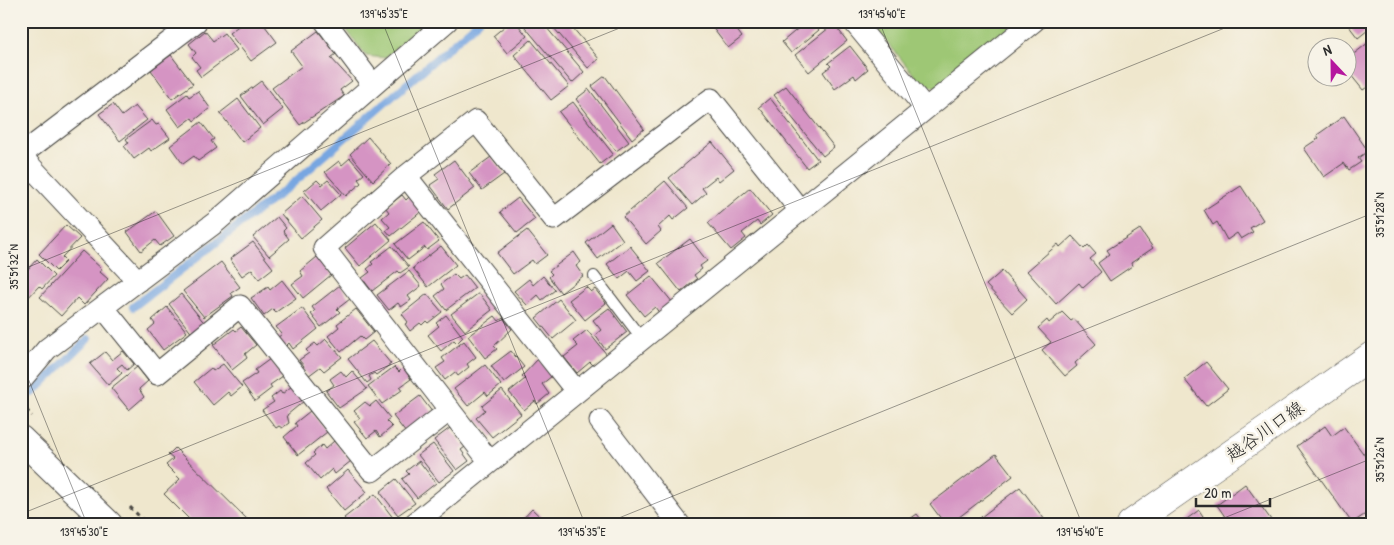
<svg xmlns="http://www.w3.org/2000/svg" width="1394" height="545" viewBox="0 0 1394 545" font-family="'Patrick Hand','Klee One',sans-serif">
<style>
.green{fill:#9ec774;stroke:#647950}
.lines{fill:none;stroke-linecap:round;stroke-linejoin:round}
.stream{stroke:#77a6e1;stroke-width:8}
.building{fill:#d594c3}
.service-casing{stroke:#484743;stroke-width:12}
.minor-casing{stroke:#484743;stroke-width:23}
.tertiary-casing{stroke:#484743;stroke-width:28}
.secondary-casing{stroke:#484743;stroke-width:29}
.path{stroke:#484743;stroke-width:3;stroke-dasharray:4 4;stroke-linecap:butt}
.service{stroke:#fff;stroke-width:10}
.minor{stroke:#fff;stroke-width:21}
.tertiary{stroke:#fff;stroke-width:26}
.secondary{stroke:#fff;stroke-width:28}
.ticks{fill:none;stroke:#2b2b2b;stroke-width:1;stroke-opacity:0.45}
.labels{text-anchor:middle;stroke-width:5;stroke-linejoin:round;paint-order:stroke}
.street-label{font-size:18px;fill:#2b2b2b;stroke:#f7f3e8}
.neatline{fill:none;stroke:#2b2b2b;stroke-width:2}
.ticks-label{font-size:12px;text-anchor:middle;fill:#2b2b2b}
</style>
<rect width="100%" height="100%" fill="#f7f3e8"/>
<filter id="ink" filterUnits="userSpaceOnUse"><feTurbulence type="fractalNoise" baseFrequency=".02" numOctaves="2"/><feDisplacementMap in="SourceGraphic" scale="10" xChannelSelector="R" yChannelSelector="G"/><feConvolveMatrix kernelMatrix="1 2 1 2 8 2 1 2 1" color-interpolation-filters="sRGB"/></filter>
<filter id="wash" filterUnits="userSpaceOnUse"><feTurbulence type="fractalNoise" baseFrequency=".0096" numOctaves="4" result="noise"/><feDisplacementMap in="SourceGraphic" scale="20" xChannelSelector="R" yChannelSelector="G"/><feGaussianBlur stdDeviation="1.12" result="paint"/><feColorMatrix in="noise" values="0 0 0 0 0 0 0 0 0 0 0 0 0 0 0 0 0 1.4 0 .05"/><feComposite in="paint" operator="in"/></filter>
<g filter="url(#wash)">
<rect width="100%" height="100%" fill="#efe7cd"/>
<!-- green -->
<path class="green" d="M340,21H427L385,58L366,56Z
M870,21H1019L937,87L923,86Z"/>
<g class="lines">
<!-- stream -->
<path class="stream" d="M133,307L291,185L479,21
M33,393L88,339"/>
</g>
<g id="blocks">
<!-- building -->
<path class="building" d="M240,21H271L265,26L277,42L251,61L229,33L241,24Z
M511,21H515L527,36L507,53L493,36Z
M520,21H541L584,72L572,83Z
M548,21H567L599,59L588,68Z
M719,21H730L742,37L728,48L712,27Z
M807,21H811L819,30L791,53L782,42Z
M1345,21H1373V26L1358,38Z
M834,24L847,41L809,72L795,55Z
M205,31L213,41L224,33L237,50L201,77L196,70L200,67L192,57L196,53L189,44Z
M318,31L336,54L331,58L352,81L340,90L344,96L300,125L272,88L302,66L291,51Z
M1373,39V83L1363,90L1346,69V60Z
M531,40L569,86L551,100L514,55Z
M850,46L868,69L856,79L854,75L835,89L823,72L831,66L828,63Z
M171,55L193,84L172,99L151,70Z
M605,76L644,129L632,139L592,86Z
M261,81L283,109L263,125L241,96Z
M786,86L834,147L823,156L774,95Z
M589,89L629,142L616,151L576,99Z
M198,91L210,108L194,121L192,118L180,127L167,109L187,94L189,97Z
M770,98L818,160L807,168L759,107Z
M238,99L260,128L242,142L220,113Z
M573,102L613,154L600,164L559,112Z
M113,104L122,116L135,106L147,120L120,141L99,114Z
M1344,116L1368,151L1358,158L1361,162L1349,170L1344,163L1324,177L1304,148L1319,138L1317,135Z
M152,120L156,125L159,124L170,138L151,151L149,148L134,159L124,146L129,143L126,139Z
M201,122L214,139L211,141L216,148L198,161L194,156L183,164L170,146Z
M368,137L391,164L373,181L350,154Z
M712,142L734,169L719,181L716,177L702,188L706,193L692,205L669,178Z
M491,157L504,174L482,190L469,173Z
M350,158L364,174L358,179L361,183L346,196L325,172L339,161L342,165Z
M454,160L475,188L448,209L430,185L439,179L435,174Z
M317,180L322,185L328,180L341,194L321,211L304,191Z
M665,181L688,208L673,220L670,216L658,227L661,231L646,244L623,217Z
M1241,186L1263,220L1250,228L1253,232L1241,239L1237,233L1227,240L1217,222L1213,225L1204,210Z
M750,188L772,215L760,225L757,221L742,233L746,238L731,250L708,223Z
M402,195L406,200L410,196L422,211L391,236L386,230L390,227L382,218L389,212L386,208Z
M302,196L322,220L301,238L281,214Z
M518,198L535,219L517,233L500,212Z
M21,203L29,211L21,218Z
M156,211L174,236L160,246L155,240L141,251L127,232Z
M277,217L286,228L283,231L289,239L269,256L253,237Z
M376,222L391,240L360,266L345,248Z
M424,222L439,241L427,250L425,247L408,260L395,244Z
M611,223L623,240L598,259L586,243Z
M66,225L80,238L62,257L66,261L56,271L39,254Z
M1140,229L1153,248L1131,263L1132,266L1110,281L1098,263L1110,254L1107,250Z
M527,230L547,255L535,264L532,260L513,274L497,253Z
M1072,236L1084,249L1088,245L1096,254L1090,259L1101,272L1083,288L1079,283L1056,304L1027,271L1058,244L1060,247Z
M690,239L707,261L700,266L702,269L694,275L697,279L681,292L658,263Z
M253,242L273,268L259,279L252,269L242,276L230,259Z
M392,246L409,267L400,273L398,271L372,291L362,278L370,272L367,269L373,264L371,262Z
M441,246L456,265L428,287L413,268Z
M630,246L650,271L637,281L629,271L619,279L607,264Z
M82,251L102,269L100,272L108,279L84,305L77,298L61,316L40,297Z
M574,252L581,262L576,266L583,276L561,293L549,277L552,274L549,271Z
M317,257L331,275L303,298L292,284L303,276L300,271Z
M37,259L54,276L42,289L39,286L26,300L21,295V272L26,267L28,269Z
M221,262L240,287L231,293L233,296L204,317L183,291Z
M409,271L421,286L408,296L411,300L401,307L398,303L389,310L377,295Z
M1002,271L1027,299L1012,313L986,285Z
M454,274L459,279L465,275L475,288L446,310L435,296L444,289L441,284Z
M543,276L555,290L542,300L538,295L527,305L514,291L529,279L533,285Z
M651,276L673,303L660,314L655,307L644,316L627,295Z
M282,280L296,298L276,312L273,309L264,316L251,298L268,287L270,290Z
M340,285L350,299L337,309L340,312L321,327L311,314L315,311L312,307Z
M586,287L591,292L595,289L606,303L585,320L569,300Z
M479,293L492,310L465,331L451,314Z
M181,294L206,325L193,335L169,304Z
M427,294L442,312L428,323L426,321L422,325L420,323L410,331L405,324L408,322L402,314Z
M559,299L576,320L553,339L536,318Z
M167,307L187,332L163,350L148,330L155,324L152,320Z
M302,308L318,329L293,349L289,343L284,348L276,339L282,334L276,327Z
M609,308L627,332L605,349L595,335L601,330L593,320Z
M356,309L374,332L364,340L360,336L341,352L328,336L339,327L337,324Z
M1062,312L1071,321L1074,319L1096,344L1075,363L1077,366L1065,376L1042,350L1051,342L1038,328L1047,320L1049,323Z
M446,315L463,337L457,343L454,340L441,351L428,335L439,326L436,323Z
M495,316L499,321L503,318L512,329L494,346L497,349L485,358L468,336Z
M241,327L256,345L245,354L247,358L232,370L213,345L234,329L236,331Z
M587,330L607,355L593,365L590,362L577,373L564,357L578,346L573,341Z
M326,339L342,357L324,371L320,367L308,376L302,369L304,366L299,360L309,353L306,350L315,343L318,346Z
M372,341L391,364L376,375L374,373L369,376L371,380L367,383L348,359Z
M464,341L476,357L467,364L469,367L458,376L455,372L445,380L436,368L445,362L442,358Z
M123,351L134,364L127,370L122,364L117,368L122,373L108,385L90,364L105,352L112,360Z
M511,351L524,367L504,383L491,366Z
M270,359L283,376L270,385L272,388L255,401L242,383L257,373L255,370Z
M538,359L552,376L542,384L549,394L537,404L535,401L524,410L509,392L525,379L522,376Z
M1206,362L1228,389L1206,406L1184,379Z
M223,364L242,387L231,396L228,392L213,405L194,382L211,368L213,371Z
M485,365L501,385L488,396L485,392L468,406L454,389Z
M137,367L148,381L139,389L144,397L129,410L111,388Z
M394,367L399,372L403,368L411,379L400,387L402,390L382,404L368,386Z
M341,371L346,377L352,371L367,389L339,408L326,391L334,385L330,379Z
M292,386L304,401L287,415L289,423L282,428L279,426L276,428L262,410L274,402L271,398L280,391L282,394Z
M502,390L521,414L492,437L476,418L485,410L482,406Z
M420,396L433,413L406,433L393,416Z
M376,401L390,418L386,421L392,427L380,437L376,431L367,438L354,422L360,418L354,411L365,402L370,406Z
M310,411L327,432L298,455L284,437L297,426L295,423Z
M1325,426L1332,436L1344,427L1373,467V509L1352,523L1297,446Z
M450,428L465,447L461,450L469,461L457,470L434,440Z
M334,441L351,461L335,474L332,469L320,480L306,463L315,455L313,453L322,445L325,449Z
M433,444L454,471L439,482L418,455Z
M175,448L252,524H194L164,494L180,479L166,465L173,459L168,455Z
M996,454L1013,476L950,524H945L930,504Z
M419,461L436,483L417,498L402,479L409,474L406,471Z
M348,470L367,492L344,511L326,489Z
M396,479L415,503L398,515L380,492Z
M1245,484L1274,524H1230L1217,505Z
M1020,487L1048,524H972Z
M375,494L394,519L388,524H349L344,518Z
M532,509L548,524H518Z
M1199,510L1208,524H1180Z
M917,514L925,524H903Z"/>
</g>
</g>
<g filter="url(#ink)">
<use href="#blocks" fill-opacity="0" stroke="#484743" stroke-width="1"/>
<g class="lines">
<defs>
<path id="service" d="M594,276L642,339"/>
<path id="minor" d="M325,21L373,85
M853,21L925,108
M21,155L197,21
M21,156L138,281
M406,176L476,121L554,219L711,99L800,210
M103,307L157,374L240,306L372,471L450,410
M21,380L47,349L216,222L447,21
M600,421L679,524
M490,462L324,248L406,176L577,392
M414,524L1034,21"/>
<path id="tertiary" d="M21,439L109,524"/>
<path id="secondary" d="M1131,524L1373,355"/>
</defs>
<!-- service casing -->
<use href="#service" class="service-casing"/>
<!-- minor casing -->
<use href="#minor" class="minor-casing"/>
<!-- tertiary casing -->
<use href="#tertiary" class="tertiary-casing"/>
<!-- secondary casing -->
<use href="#secondary" class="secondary-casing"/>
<!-- path -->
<path class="path" d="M21,404L32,416
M130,507L147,524"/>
<!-- service -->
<use href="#service" class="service"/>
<!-- minor -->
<use href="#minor" class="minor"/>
<!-- tertiary -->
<use href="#tertiary" class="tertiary"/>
<!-- secondary -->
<use href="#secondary" class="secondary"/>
</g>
</g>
<!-- ticks -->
<path class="ticks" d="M382,21L585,524M879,21L1082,524M21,25L31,21M21,270L637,21M21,361L87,524M21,514L1242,21M604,524L1373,213M1209,524L1373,458"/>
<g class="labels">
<!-- street labels -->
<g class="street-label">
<text transform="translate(1265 431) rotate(-35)" y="6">越谷川口線</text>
</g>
</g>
<!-- margin -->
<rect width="1394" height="545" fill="none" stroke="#f7f3e8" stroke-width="55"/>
<!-- north arrow -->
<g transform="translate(1332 62) rotate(338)"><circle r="24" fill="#f7f3e8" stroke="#a5a39c"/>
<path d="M0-4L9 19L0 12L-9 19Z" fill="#b5179e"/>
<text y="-8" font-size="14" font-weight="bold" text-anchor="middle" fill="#2b2b2b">N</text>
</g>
<!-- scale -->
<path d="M1196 498v8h74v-8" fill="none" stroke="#2b2b2b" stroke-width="2.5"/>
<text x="1204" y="498" font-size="15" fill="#2b2b2b" stroke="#f7f3e8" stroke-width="4" paint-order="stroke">20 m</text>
<rect x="28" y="28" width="1338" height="490" class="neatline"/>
<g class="ticks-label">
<text x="384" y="18">139°45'35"E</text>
<text x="882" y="18">139°45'40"E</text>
<text transform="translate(1380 215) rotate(-90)" y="4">35°51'28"N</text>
<text transform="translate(14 267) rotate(-90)" y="4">35°51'32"N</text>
<text transform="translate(1380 460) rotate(-90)" y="4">35°51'26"N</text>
<text x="84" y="536">139°45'30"E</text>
<text x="582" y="536">139°45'35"E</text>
<text x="1080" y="536">139°45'40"E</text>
</g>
</svg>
